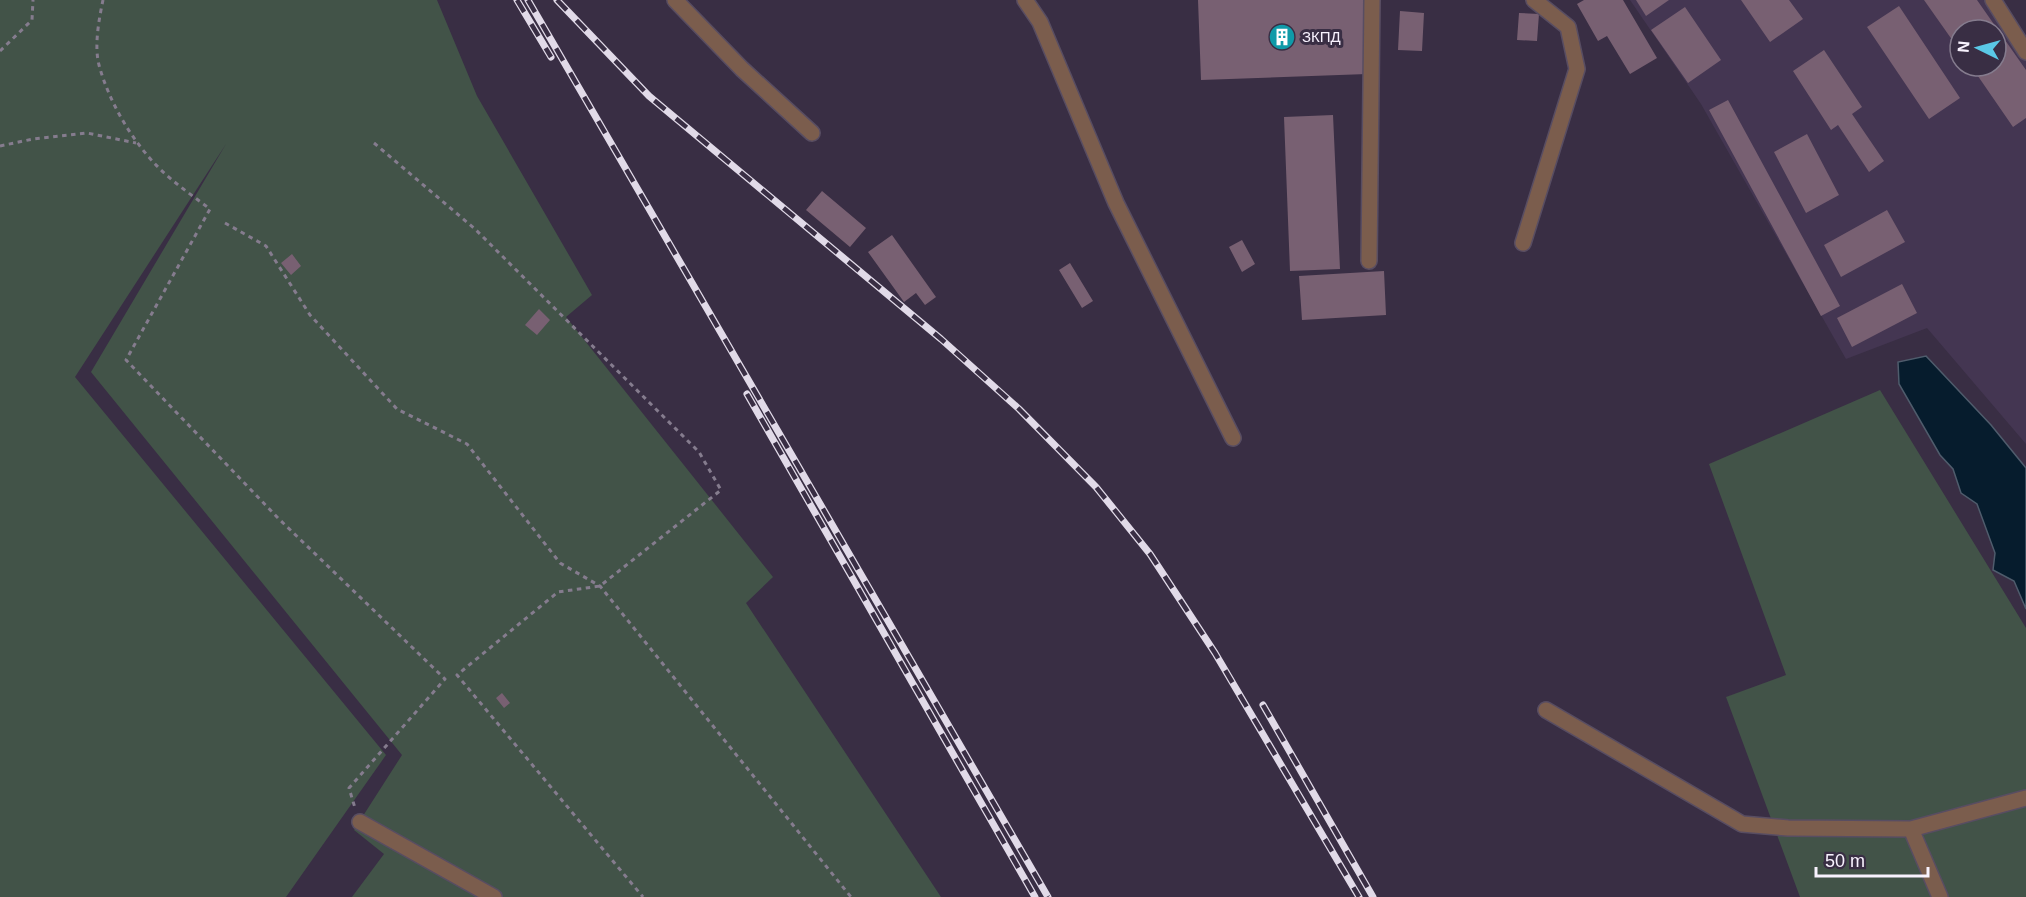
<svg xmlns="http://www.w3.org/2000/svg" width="2026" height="897" viewBox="0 0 2026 897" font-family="Helvetica,sans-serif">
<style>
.built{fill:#443652;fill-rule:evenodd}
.green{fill:#425348}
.water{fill:#061c2d;stroke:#4f5c6c;stroke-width:1.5}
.building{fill:#786072}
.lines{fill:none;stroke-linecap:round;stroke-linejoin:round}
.minor-casing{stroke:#584d62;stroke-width:18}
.path{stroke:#857c8e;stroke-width:3;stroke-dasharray:4.5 4.5;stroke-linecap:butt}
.minor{stroke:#7b5d4d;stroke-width:15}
.rail-casing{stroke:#e1dae8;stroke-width:7}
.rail{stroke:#392e44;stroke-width:4.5;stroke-dasharray:14;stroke-linecap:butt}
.labels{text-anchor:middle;stroke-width:6;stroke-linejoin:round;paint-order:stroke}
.poi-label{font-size:15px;fill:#f8f2fe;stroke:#392e44;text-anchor:start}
</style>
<rect width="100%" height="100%" fill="#392e44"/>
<!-- built -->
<path class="built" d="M1630,0H1984L2026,60V444L1927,328L1846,359L1701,104ZM1960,30H1996V66H1960Z"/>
<!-- green -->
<path class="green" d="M0,0H437L477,96L592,295L566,317L773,577L746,603L941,897H352L384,854L354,830L402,755L91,372L226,144L75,377L386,755L286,897H0Z
M1880,390L2026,628V897H1800L1726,697L1786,675L1709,464Z"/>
<!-- water -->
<path class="water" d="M1926,356L1991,425L2026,468V609L2014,581L1993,570L1995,553L1977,504L1961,493L1953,469L1940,455L1899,384L1898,362Z"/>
<!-- building -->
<path class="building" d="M1198,0H1364L1367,74L1201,80Z
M1584,0H1623L1657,58L1630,74L1607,36L1598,41L1577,4Z
M1636,0H1669L1646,16Z
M1741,0H1789L1803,19L1770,42Z
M1924,0H1977L2026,70V118L2013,127L1971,66H1996V30H1960V51Z
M1899,6L1960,98L1929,119L1867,27Z
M1685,7L1721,60L1688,83L1651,30Z
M1400,11L1424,13L1422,51L1398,50Z
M1519,13L1539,14L1537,41L1517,40Z
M1824,50L1862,107L1852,114L1884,161L1869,172L1838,125L1831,130L1793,71Z
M1728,100L1840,306L1821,316L1709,110Z
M1333,115L1340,269L1290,271L1284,117Z
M1807,134L1839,195L1806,213L1774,152Z
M822,191L866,228L850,247L806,210Z
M1887,210L1905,242L1841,277L1824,245Z
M892,235L936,297L925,305L916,293L904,302L868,252Z
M1242,240L1255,264L1242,272L1229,247Z
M292,254L301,266L291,275L281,263Z
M1070,263L1093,301L1082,308L1059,270Z
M1384,271L1386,315L1302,320L1299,276Z
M1902,284L1917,313L1852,347L1837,318Z
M539,309L550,320L537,335L525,325Z
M502,693L510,703L504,708L496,698Z"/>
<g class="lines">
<defs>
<path id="minor" d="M675,0L742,69L812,133
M1025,0L1040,22L1116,203L1233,438
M1993,0L2026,52
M1523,243L1577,69L1568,27L1534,0
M1369,261L1372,0
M1546,710L1742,824L1788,828L1911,829
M360,822L494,897
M1940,897L1911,829L2026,798"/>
</defs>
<!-- minor casing -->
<use href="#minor" class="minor-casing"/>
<!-- path -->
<path class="path" d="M103,0C99,19 94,46 99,65C109,102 132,141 159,168C174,183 193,196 210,209L126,360L279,519L445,679L349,788L355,808
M0,51L32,20L33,0
M374,143L475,229L699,452L721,490L600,586L558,592L457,675L643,897
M0,146L33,139L87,133L136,143
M225,223L266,246L310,315L397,409L467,444L560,563L600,586L851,897"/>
<!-- minor -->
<use href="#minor" class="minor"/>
<defs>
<path id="rail" d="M517,0L551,57
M528,0L1048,897
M557,0L649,96L941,339L1019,409L1096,487L1150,554L1215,653L1359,897
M747,394L1035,897
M1263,705L1373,897"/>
</defs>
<!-- rail casing -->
<use href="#rail" class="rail-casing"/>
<!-- rail -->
<use href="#rail" class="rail"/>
</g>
<!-- icons -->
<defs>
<symbol id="building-disc" viewBox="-11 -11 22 22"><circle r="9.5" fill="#0f9aa8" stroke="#392e44"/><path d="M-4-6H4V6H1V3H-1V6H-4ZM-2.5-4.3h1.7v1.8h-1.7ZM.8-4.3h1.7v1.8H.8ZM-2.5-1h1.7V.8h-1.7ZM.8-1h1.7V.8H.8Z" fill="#fff"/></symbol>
</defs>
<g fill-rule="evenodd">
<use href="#building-disc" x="1267" y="22" width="30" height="30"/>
</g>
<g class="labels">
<!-- poi labels -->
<g class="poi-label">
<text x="1302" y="42">ЗКПД</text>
</g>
</g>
<!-- north arrow -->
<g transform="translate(1978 48) rotate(275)"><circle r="28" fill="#392e44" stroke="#857c8e" stroke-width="1.5"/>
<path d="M0-4.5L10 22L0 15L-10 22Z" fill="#5ac8e6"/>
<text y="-9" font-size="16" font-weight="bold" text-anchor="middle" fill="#f8f2fe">N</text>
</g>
<!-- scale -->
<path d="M1816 867v9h112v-9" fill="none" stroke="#f8f2fe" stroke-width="3"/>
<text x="1825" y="867" font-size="18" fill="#f8f2fe" stroke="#392e44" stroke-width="4.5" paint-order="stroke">50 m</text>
</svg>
